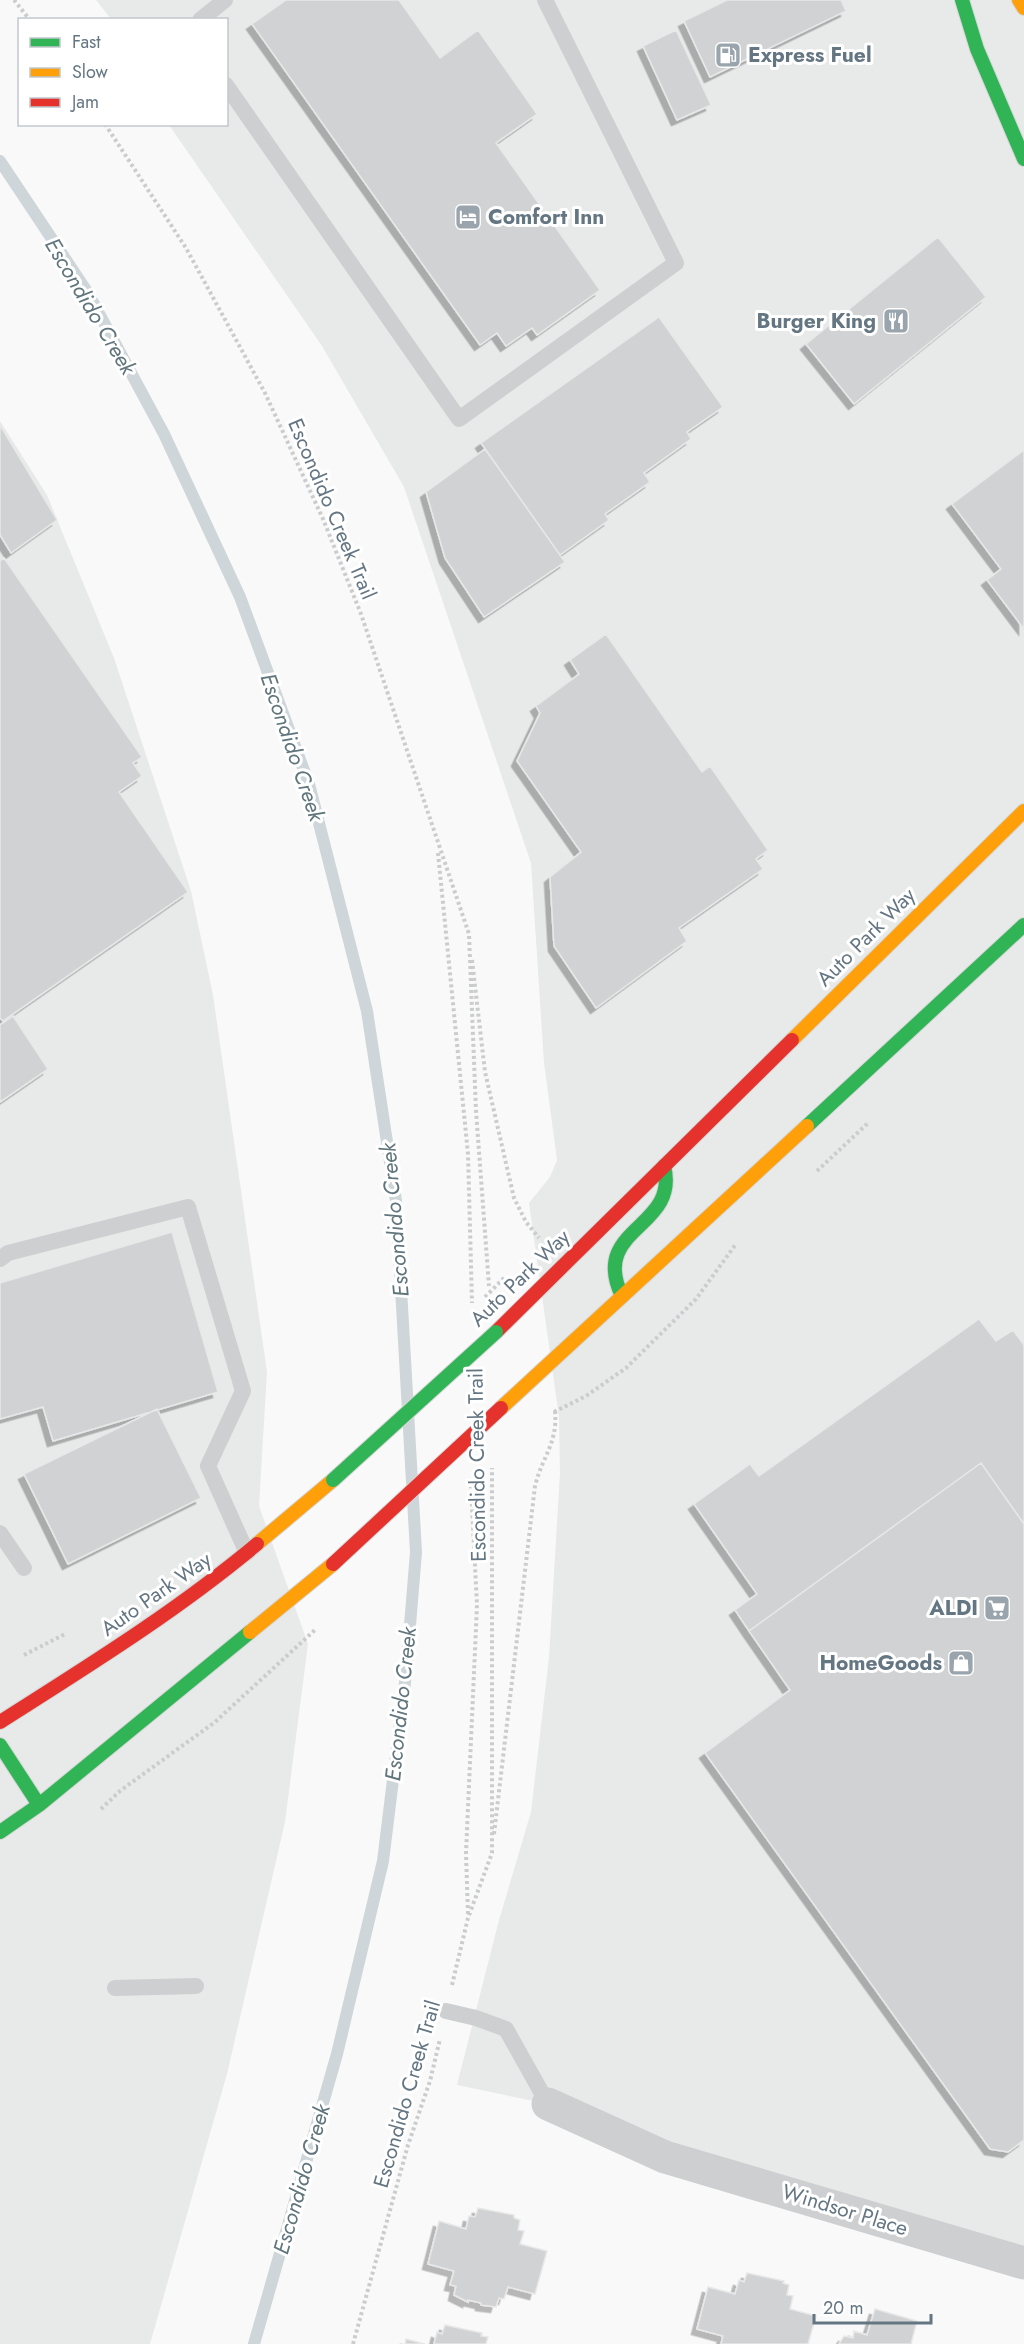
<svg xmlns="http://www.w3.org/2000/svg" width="1024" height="2344" viewBox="0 0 1024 2344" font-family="Jost,sans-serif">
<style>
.built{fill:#e8e9e9}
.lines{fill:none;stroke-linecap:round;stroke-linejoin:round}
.stream{stroke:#ced6d9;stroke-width:12}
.building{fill:#d0d2d3;stroke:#e8e8e8;stroke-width:1.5;filter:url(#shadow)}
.fast-casing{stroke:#d5d6d7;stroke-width:16}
.slow-casing{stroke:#d5d6d7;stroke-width:16}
.jam-casing{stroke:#d5d6d7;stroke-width:16}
.path{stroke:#cbcccd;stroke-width:4;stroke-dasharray:3 3;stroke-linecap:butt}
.lane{stroke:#cecfd0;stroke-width:16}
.street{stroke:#cecfd0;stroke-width:33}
.fast{stroke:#30b455;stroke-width:14}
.slow{stroke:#ff9f0a;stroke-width:14}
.jam{stroke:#e5322d;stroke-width:14}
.fast-bridge-casing{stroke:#d5d6d7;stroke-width:16;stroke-linecap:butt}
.jam-bridge-casing{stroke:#d5d6d7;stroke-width:16;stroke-linecap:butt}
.path-bridge{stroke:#cbcccd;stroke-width:4;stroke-dasharray:3 3;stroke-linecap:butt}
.fast-bridge{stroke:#30b455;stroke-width:14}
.jam-bridge{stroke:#e5322d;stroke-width:14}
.labels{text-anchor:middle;stroke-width:6;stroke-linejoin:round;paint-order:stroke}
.poi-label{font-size:21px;font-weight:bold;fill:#657683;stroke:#fff;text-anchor:end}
.street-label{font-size:21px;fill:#657683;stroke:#fff}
.water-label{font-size:22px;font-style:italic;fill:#60757c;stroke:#fff}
</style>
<defs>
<filter id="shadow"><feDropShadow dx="-5.5" dy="5.5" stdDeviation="0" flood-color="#0004"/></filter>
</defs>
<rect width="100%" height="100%" fill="#f9f9f9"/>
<!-- built -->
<path class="built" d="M96,0H1024V2263L548,2104L457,2085L499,1920L531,1812L549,1657L560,1473L559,1417L529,1203L550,1177L557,1160L544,1063L531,863L404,487L322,346L169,125L226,124V20L111,19Z
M0,421L47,495L114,658L191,891L213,995L267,1372L259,1506L308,1644L285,1822L227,2074L150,2344H0Z"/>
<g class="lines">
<!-- stream -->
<path class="stream" d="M0,161L88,293L164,434L240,597L309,784L367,1011L396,1201L416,1552L406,1674L383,1861L337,2054L254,2344"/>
</g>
<!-- building -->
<path class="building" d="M286,0H399L440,58L478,30L537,114L496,143L600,290L537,335L532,328L506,346L497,333L480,345L252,24Z
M727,0H841L846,11L710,77L684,21Z
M676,30L711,105L677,120L643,46Z
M938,237L986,297L854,404L806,344Z
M659,317L723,407L687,432L691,439L644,473L650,482L605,514L609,520L560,555L481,443Z
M0,425L57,520L11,553L0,535Z
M485,449L565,562L484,617L445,558L426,492Z
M1024,450V629L987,580L1001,569L952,504Z
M4,558L142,757L133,763L142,776L119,792L188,892L3,1021L0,1018V561Z
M606,634L702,772L710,766L768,850L756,859L763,869L679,928L687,941L596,1008L554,946L550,877L581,852L517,761L540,713L536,706L579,674L570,660Z
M13,1016L48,1069L0,1102V1025Z
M172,1232L218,1392L53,1441L43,1407L0,1419V1283Z
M979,1319L996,1341L1013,1330L1024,1345V1524L981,1463L749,1631L735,1610L757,1594L694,1504L750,1464L759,1476Z
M157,1409L201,1498L68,1564L24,1474Z
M981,1463L1024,1524V2140L1008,2152L990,2149L705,1753L790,1690L749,1631Z
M478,2208L514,2215V2218L520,2220L518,2230L524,2231L520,2244L547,2251L535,2294L508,2287L504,2299L499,2298L496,2307L481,2305V2303L468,2300V2302L454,2295L456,2286L450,2285L454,2271L428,2264L439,2221L466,2229L469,2216L475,2217Z
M747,2273L784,2281L783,2283L789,2285L787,2295L793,2296L790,2309L816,2316L808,2344H721L723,2336L697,2329L708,2287L735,2294L739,2280L744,2282Z
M875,2309L917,2321L911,2344H839L844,2336L853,2338L854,2331L867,2335Z
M445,2325L482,2333L481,2336L488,2337L486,2344H434L437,2332L442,2334Z
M406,2339L425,2344H405Z"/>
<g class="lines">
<defs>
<path id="fast" d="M962,0L977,49L1024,159
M807,1126L1024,925
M622,1296C589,1227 680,1229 664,1166
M0,1745L39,1805
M0,1832L39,1805L250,1632"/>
<path id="slow" d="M1019,0L1024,8
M792,1040L1024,811
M501,1408L807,1126
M257,1544L333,1480
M250,1632L333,1564"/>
<path id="jam" d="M496,1332L792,1040
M0,1722C88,1666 177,1611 257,1544"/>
</defs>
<!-- fast casing -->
<use href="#fast" class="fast-casing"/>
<!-- slow casing -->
<use href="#slow" class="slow-casing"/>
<!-- jam casing -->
<use href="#jam" class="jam-casing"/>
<!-- path -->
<path class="path" d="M14,0L30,20
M105,124L186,248L265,393L323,519L361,614L469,934L476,1111L489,1286
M438,853L468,1154L472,1303
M472,960L485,1072L514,1198L526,1222L539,1238
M817,1171L868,1123
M554,1412L586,1396L626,1368L696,1299L736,1244
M24,1655L65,1634
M101,1809L120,1791L215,1722L316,1629
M494,1834L535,1486C542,1457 558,1443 555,1411
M468,1914L466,1853L477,1605L471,1487
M452,1985L468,1918L492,1853V1468
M353,2344L408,2145L430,2081L440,2039"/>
<!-- lane -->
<path class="lane" d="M200,20L225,0
M226,85L459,419L676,263L545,0
M0,1259L8,1253L188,1207L243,1391L208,1466L247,1553
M0,1533L24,1568
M115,1988L196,1986
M446,2011L476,2018L506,2029L548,2104"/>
<!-- street -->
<path class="street" d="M548,2104L665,2157L1024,2263"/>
<!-- fast -->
<use href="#fast" class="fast"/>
<!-- slow -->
<use href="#slow" class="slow"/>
<!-- jam -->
<use href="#jam" class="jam"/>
<defs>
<path id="fast-bridge" d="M333,1480L496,1332"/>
<path id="jam-bridge" d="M333,1564L501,1408"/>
</defs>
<!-- fast-bridge casing -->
<use href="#fast-bridge" class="fast-bridge-casing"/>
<!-- jam-bridge casing -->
<use href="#jam-bridge" class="jam-bridge-casing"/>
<!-- path-bridge -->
<path class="path-bridge" d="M485,1297L506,1276"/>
<!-- fast-bridge -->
<use href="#fast-bridge" class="fast-bridge"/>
<!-- jam-bridge -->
<use href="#jam-bridge" class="jam-bridge"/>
</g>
<!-- icons -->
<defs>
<symbol id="fuel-square" viewBox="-11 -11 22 22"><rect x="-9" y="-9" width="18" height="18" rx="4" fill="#99a4ac" stroke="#fff"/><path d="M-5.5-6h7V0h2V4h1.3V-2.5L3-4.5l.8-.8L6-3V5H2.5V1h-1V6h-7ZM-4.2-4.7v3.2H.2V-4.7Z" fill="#fff"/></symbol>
<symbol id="hotel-square" viewBox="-11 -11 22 22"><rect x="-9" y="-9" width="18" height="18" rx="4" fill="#99a4ac" stroke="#fff"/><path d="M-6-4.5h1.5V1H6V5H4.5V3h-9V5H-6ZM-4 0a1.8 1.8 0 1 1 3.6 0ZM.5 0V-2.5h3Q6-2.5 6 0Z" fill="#fff"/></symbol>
<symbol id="restaurant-square" viewBox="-11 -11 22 22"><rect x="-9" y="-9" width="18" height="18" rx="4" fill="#99a4ac" stroke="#fff"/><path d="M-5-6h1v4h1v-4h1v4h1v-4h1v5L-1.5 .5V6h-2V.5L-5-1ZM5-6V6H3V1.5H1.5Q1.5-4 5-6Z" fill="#fff"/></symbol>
<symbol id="supermarket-square" viewBox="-11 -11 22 22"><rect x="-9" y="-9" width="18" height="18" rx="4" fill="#99a4ac" stroke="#fff"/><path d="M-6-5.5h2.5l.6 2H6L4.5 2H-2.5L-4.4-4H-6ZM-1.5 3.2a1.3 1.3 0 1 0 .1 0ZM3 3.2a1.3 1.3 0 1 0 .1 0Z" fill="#fff"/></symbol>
<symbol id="shop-square" viewBox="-11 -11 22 22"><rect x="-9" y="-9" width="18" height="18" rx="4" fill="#99a4ac" stroke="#fff"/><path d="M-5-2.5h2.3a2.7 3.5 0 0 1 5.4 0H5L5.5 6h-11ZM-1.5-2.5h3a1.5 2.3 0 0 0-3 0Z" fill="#fff"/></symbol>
</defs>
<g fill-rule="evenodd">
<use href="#fuel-square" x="713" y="40" width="30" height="30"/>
<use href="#hotel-square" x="453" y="202" width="30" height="30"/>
<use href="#restaurant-square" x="881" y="306" width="30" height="30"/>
<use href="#supermarket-square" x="982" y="1593" width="30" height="30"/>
<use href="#shop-square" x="946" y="1648" width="30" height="30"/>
</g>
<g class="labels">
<!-- poi labels -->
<g class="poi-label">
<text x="748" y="62" text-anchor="start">Express Fuel</text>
<text x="488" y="224" text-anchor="start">Comfort Inn</text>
<text x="876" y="328">Burger King</text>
<text x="978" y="1615">ALDI</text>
<text x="942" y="1670">HomeGoods</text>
</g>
<!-- street labels -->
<g class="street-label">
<text transform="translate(332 509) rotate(67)" y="7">Escondido Creek Trail</text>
<text transform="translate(866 937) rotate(-45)" y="7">Auto Park Way</text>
<text transform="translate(520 1278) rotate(-44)" y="7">Auto Park Way</text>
<text transform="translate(477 1465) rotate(-91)" y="7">Escondido Creek Trail</text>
<text transform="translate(156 1594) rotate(-35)" y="7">Auto Park Way</text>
<text transform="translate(407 2094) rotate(-74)" y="7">Escondido Creek Trail</text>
<text transform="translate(845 2210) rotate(17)" y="7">Windsor Place</text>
</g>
<!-- water labels -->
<g class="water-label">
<text transform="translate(91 306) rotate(59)" y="8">Escondido Creek</text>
<text transform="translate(293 747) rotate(71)" y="8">Escondido Creek</text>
<text transform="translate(394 1220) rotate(-95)" y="8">Escondido Creek</text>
<text transform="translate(400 1704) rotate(-84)" y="8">Escondido Creek</text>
<text transform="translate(301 2179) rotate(-74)" y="8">Escondido Creek</text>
</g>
</g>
<!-- legend -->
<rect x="18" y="18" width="210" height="108" fill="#ffffff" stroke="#c1c8cd" stroke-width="1.5"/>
<rect x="30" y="38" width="30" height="9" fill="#30b455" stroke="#c1c8cd" stroke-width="1.5"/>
<text x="72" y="48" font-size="18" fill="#657683">Fast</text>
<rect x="30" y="68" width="30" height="9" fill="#ff9f0a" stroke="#c1c8cd" stroke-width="1.5"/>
<text x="72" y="78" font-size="18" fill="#657683">Slow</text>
<rect x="30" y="98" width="30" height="9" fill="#e5322d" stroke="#c1c8cd" stroke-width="1.5"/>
<text x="72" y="108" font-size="18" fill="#657683">Jam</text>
<!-- scale -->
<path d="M814 2314v9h117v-9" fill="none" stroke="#657683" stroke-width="3"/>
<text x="823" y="2314" font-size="18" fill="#657683" stroke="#ffffff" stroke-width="4.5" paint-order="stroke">20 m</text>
</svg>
